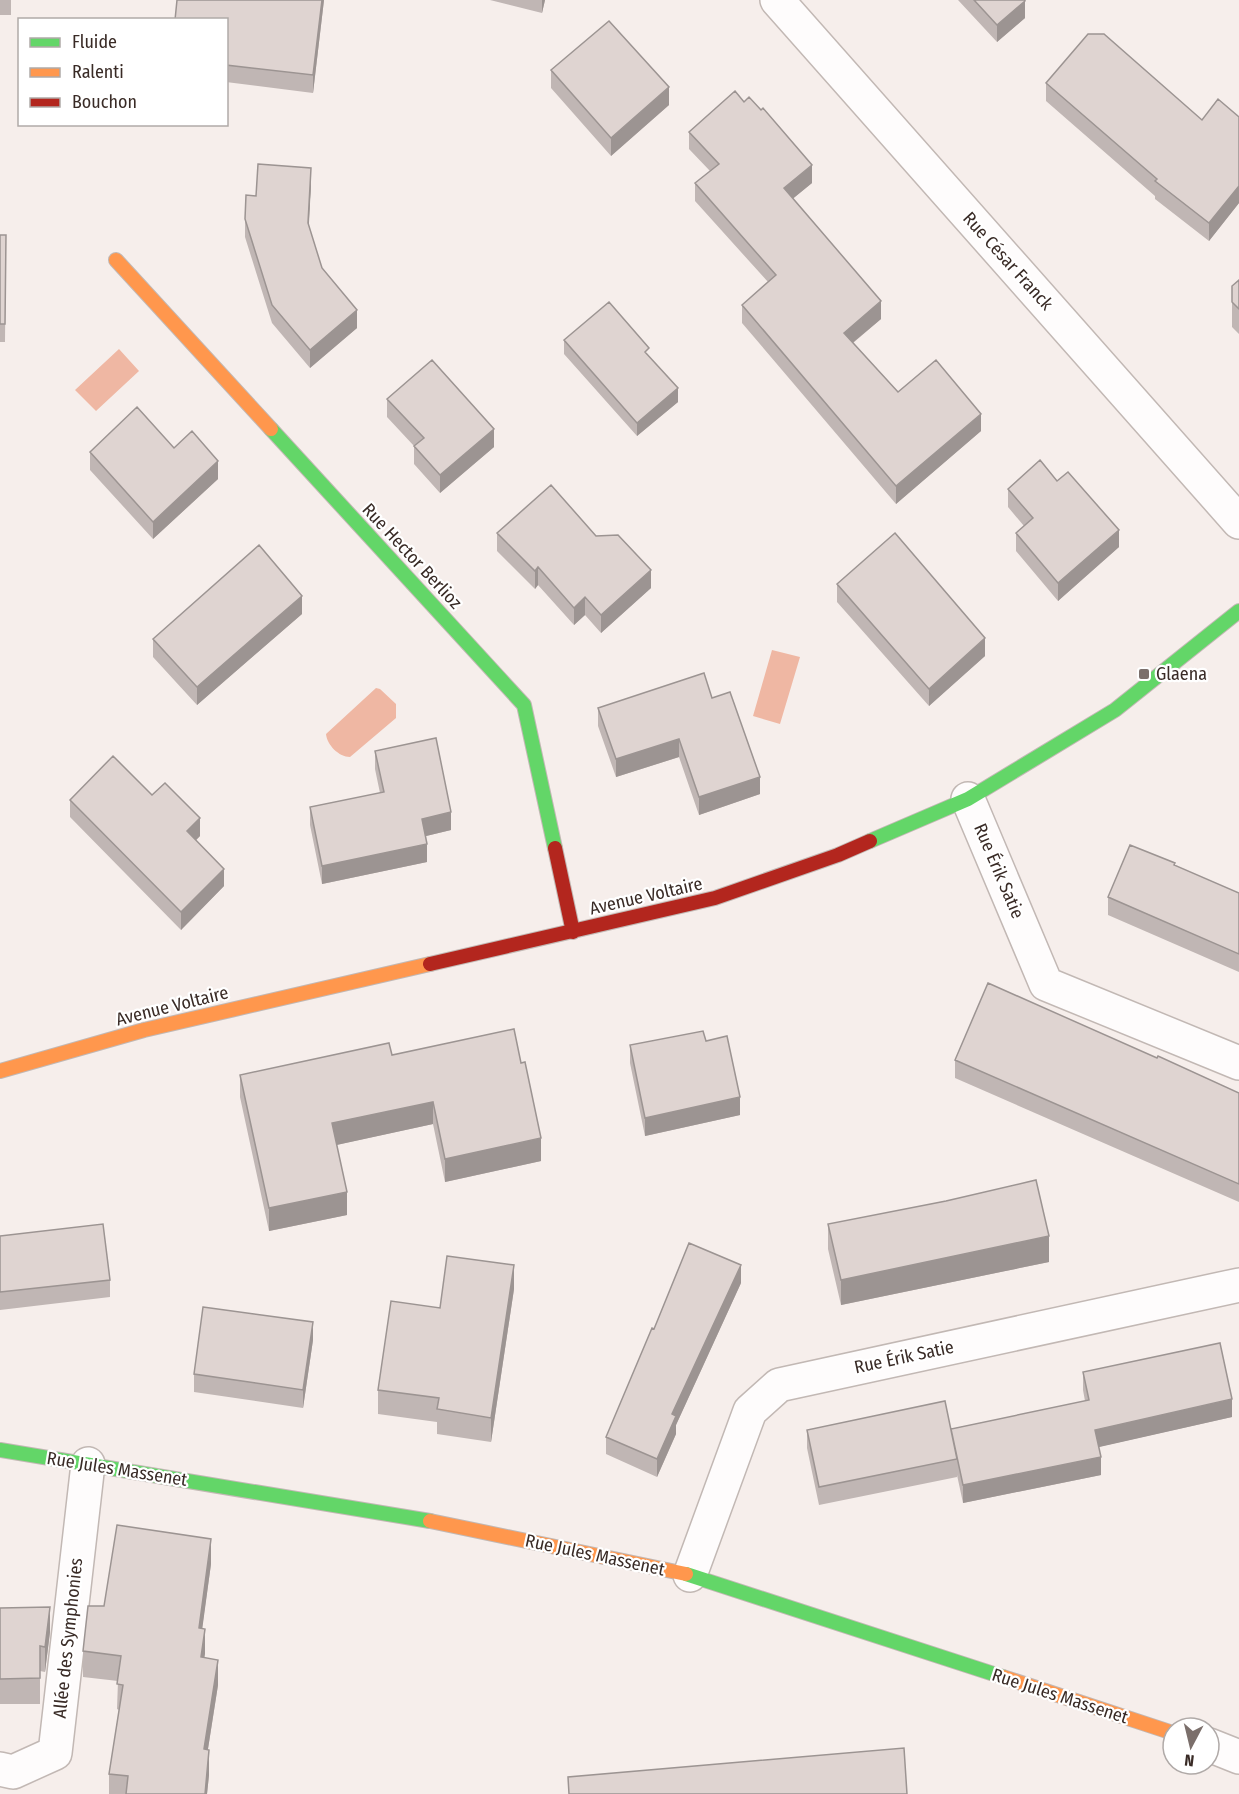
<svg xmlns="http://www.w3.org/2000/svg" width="1239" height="1794" viewBox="0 0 1239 1794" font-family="'Fira Sans Condensed',sans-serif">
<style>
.water{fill:#efb7a3}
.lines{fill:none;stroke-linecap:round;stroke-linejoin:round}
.street-casing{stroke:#c2b8b4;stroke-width:36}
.fast-casing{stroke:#c2b8b4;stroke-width:16}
.slow-casing{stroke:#c2b8b4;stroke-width:16}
.jam-casing{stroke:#c2b8b4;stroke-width:16}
.street{stroke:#fefcfc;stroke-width:33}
.fast{stroke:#63d668;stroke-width:14}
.slow{stroke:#ff974d;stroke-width:14}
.jam{stroke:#b3261e;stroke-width:14}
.wall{fill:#c0b6b4}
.shaded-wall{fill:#9c9492}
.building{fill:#dfd4d1;stroke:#9c9492;stroke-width:1.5}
.poi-dot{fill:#7b6f6b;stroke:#fff;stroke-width:2}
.labels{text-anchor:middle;stroke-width:4.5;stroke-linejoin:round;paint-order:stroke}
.street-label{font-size:18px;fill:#392b26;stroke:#fff}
.poi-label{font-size:18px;fill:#392b26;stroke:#fff;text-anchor:start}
</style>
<rect width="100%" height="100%" fill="#f6eeeb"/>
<!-- water -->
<path class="water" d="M119,349L139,371L96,411L75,390Z
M772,650L800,657L780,724L753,716Z
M376,688L380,689L396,704V718L350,757C339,757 327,745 326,734Z"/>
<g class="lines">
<defs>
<path id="street" d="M777,0L1239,522
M968,799L1046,984L1239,1063
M690,1575L750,1411L779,1385L1239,1285
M1209,1745L1239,1757
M0,1769L13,1772L55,1753L88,1464"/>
<path id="fast" d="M271,429L524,705L555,848
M870,841L968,799L1115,710L1239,611
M0,1450L430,1521
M686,1574L1003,1677"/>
<path id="slow" d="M116,260L271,429
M0,1071L144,1030L430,964
M430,1521L686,1574
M1003,1677L1173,1733"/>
<path id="jam" d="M555,848L573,932
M430,964L715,898L838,855L870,841"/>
</defs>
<!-- street casing -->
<use href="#street" class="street-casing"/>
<!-- fast casing -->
<use href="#fast" class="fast-casing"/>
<!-- slow casing -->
<use href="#slow" class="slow-casing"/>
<!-- jam casing -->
<use href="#jam" class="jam-casing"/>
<!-- street -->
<use href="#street" class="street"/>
<!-- fast -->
<use href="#fast" class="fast"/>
<!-- slow -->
<use href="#slow" class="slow"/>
<!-- jam -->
<use href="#jam" class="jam"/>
</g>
<!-- wall -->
<path class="wall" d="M0,0H11V15H0Z
M324,0L313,93L226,82V20Z
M490,0H545L542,13Z
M958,0H1025V18L997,42Z
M551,70L669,105L611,156L551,88Z
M1046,83L1202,120L1239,117V203L1209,241L1155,199V196L1046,101Z
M689,132L812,183L792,199L881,319L853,343L898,392L981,431L896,504L742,323V305L768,282L695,201V183L710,171L689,149Z
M311,185L308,226L322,268L357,328L310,368L272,323L245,237V219L256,196Z
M0,235H6L5,342H0Z
M1239,280V334L1232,327V286Z
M564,340L649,356L678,402L637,436L564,354Z
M387,399L494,447L440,493L414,464V446L387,417Z
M174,448L218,479L153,539L90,470V452Z
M1057,481L1119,547L1058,601L1016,551V533L1024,526L1008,507V489Z
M497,533L596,536L651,588L601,633L585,615L574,625L538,585L535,589L497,551Z
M837,584L985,656L929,706L837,602Z
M302,614L197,705L153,657V639Z
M712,698L760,794L699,815L679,757L616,777L598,726V708Z
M375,751L451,830L426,836L427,862L322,884L310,825V807L380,793L375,769Z
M152,795L200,836L196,840L224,886L181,930L70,817V800Z
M1239,893V972L1108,915V897Z
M706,1041L740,1115L645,1136L630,1063V1045Z
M392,1055L541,1161L445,1182L433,1124L336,1145L347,1215L269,1231L240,1097V1075Z
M955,1060L1239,1093V1202L955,1078Z
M828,1224L1049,1262L841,1305L828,1249Z
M0,1236L110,1280V1297L0,1310Z
M741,1283L676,1425V1434L657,1477L606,1454V1437L654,1329Z
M514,1289L491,1442L437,1434V1422L378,1414V1390L440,1308Z
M313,1340L303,1408L194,1392V1374Z
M1083,1372L1232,1417L1098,1447L1101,1475L963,1503L957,1475V1477L819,1505L807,1448V1430L951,1429L1085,1401L1083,1390Z
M211,1564L202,1628L204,1657L218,1685L208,1749L209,1775L207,1794H109V1774L119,1710L117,1709L118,1681L83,1677V1651L104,1606Z
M0,1608L50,1632L45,1672L40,1671V1704H0Z"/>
<!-- shaded-wall -->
<path class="shaded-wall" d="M322,0H324L313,93V75Z
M542,0H545L542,13Z
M1025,1V18L997,42V25Z
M669,87V105L611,156V138Z
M812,165V183L784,206V188Z
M311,168V185L308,241V223Z
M1239,186V203L1209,241V223Z
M881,301V319L844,350V333Z
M357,310V328L310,368V350Z
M678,388V402L637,436V423Z
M981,414V431L896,504V486Z
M494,429V447L440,493V475Z
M218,461V479L153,539V522Z
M1119,530V547L1058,601V583Z
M538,567V585L535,589V571Z
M651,570V588L601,633V615Z
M302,596V614L197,705V687Z
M585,597V615L574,625V608Z
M985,638V656L929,706V689Z
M679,739V757L616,777V759Z
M760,777V794L699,815V797Z
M451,812V830L422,837V819Z
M200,818V836L187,849V831Z
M427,844V862L322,884V866Z
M224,869V886L181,930V912Z
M740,1097V1115L645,1136V1118Z
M433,1102V1124L332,1146V1123Z
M541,1138V1161L445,1182V1159Z
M347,1192V1215L269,1231V1208Z
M1049,1236V1262L841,1305V1280Z
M514,1265V1289L491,1442V1418Z
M741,1265V1283L676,1425V1434L657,1477V1459L672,1414Z
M313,1322V1340L303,1408V1390Z
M1232,1399V1417L1095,1448V1430Z
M1101,1457V1475L963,1503V1485Z
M211,1539V1564L199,1653V1628Z
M50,1607V1632L45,1672V1647Z
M205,1629V1654L201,1682V1657Z
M218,1660V1685L204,1774V1749Z
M209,1750V1775L207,1794H205Z"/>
<!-- building -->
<path class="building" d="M177,0H322L313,75L226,65V20H175Z
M974,0H1025V1L997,25Z
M609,21L669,87L611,138L551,70Z
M1088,34H1104L1202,120L1218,99L1239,117V186L1209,223L1155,181L1157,179L1046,83Z
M735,91L744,102L749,97L761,110L763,108L812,165L784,188L881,301L844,333L898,392L936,360L981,414L896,486L742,305L776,275L695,183L719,164L689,132Z
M258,164L311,168L308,223L322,268L357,310L310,350L272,305L245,219L246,195L256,196Z
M0,235H6L5,324H0Z
M1239,280V309L1232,302V286Z
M609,302L649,348L645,352L678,388L637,423L564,340Z
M432,360L494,429L440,475L414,446L424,438L387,399Z
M137,407L174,448L192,431L218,461L153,522L90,452Z
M1040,460L1057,481L1068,472L1119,530L1058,583L1016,533L1033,518L1008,489Z
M551,485L596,536L618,535L651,570L601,615L585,597L574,608L538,567L535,571L497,533Z
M895,533L985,638L929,689L837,584Z
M259,545L302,596L197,687L153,639Z
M704,673L712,698L730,692L760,777L699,797L679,739L616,759L598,708Z
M436,738L451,812L422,819L427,844L322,866L310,807L384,792L375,751Z
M113,756L152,795L165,783L200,818L187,831L224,869L181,912L70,800Z
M1130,845L1175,863L1174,865L1239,893V954L1108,897Z
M988,983L1157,1058L1158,1056L1239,1093V1184L955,1060Z
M514,1029L521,1063L525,1062L541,1138L445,1159L433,1102L332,1123L347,1192L269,1208L240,1075L389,1043L392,1055Z
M703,1031L706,1041L727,1036L740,1097L645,1118L630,1045Z
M1036,1180L1049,1236L841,1280L828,1224L946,1201Z
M103,1224L110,1280L0,1292V1236Z
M689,1243L741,1265L672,1414L676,1416L657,1459L606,1437L652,1328L654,1329Z
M447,1256L514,1265L491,1418L437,1409L439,1398L378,1390L391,1301L440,1308Z
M203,1307L313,1322L303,1390L194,1374Z
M1220,1343L1232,1399L1095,1430L1101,1457L963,1485L951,1429L1089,1400L1083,1372Z
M945,1401L957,1459L819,1487L807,1430Z
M117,1525L211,1539L199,1628L205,1629L201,1657L218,1660L204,1749L209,1750L205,1794H126L128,1776L109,1774L123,1685L117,1684L121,1656L83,1651L88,1606H104Z
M50,1607L45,1647L40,1646V1678L0,1679V1608Z
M904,1748L907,1794H569L568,1777Z"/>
<!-- markers -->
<rect class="poi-dot" x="1138" y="668" width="12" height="12" rx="3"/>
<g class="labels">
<!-- street labels -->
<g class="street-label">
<text transform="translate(1008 261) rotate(48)" y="6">Rue César Franck</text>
<text transform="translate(412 556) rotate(47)" y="6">Rue Hector Berlioz</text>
<text transform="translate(999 871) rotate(67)" y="6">Rue Érik Satie</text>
<text transform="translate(646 896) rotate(-13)" y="6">Avenue Voltaire</text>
<text transform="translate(172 1006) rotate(-14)" y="6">Avenue Voltaire</text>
<text transform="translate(904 1357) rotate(-12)" y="6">Rue Érik Satie</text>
<text transform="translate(117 1469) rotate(9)" y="6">Rue Jules Massenet</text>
<text transform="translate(595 1555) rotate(12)" y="6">Rue Jules Massenet</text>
<text transform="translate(68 1638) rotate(-84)" y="6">Allée des Symphonies</text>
<text transform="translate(1060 1696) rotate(18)" y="6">Rue Jules Massenet</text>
</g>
<!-- poi labels -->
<g class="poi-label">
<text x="1156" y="680">Glaena</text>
</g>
</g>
<!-- legend -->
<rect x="18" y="18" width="210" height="108" fill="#ffffff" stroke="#b0aaa8" stroke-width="1.5"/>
<rect x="30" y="38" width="30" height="9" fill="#63d668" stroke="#b0aaa8" stroke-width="1.5"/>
<text x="72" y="48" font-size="18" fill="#392b26">Fluide</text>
<rect x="30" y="68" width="30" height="9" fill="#ff974d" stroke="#b0aaa8" stroke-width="1.5"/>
<text x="72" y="78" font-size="18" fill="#392b26">Ralenti</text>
<rect x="30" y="98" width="30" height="9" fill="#b3261e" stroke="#b0aaa8" stroke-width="1.5"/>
<text x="72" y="108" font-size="18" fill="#392b26">Bouchon</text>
<!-- north arrow -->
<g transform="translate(1191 1746) rotate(187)"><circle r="28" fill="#ffffff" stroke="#b0aaa8" stroke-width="1.5"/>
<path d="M0-4.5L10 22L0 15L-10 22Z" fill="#7b6f6b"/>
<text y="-9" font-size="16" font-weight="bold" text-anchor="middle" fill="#392b26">N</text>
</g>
</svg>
